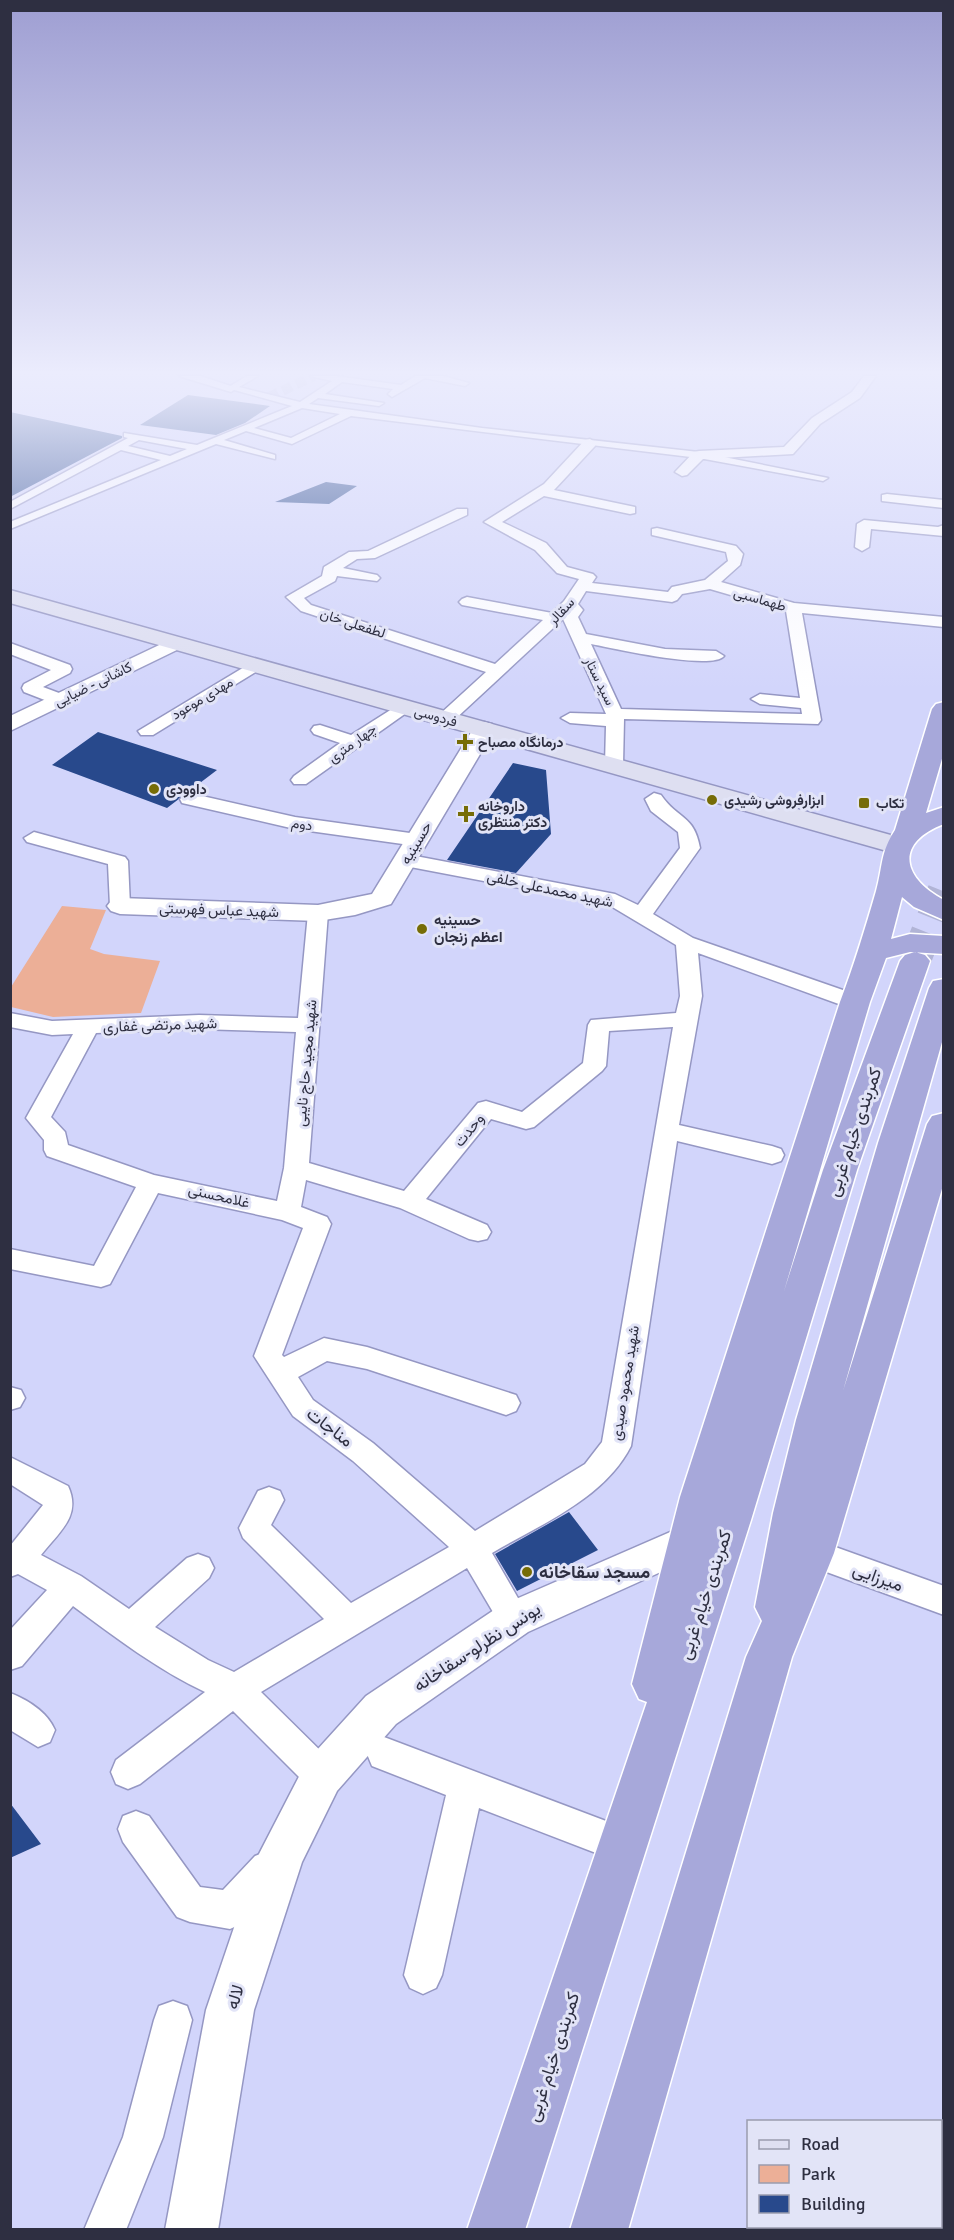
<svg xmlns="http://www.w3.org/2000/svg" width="954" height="2240" viewBox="0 0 954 2240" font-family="Signika,Vazirmatn,sans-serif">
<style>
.green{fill:#ecaf97}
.building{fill:#28498c}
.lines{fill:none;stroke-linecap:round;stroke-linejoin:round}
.pedestrian-tunnel{stroke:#b1b4d6;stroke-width:10;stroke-dasharray:10 5;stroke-linecap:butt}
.trunk-tunnel{stroke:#b1b4d6;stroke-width:31;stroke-dasharray:31 15;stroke-linecap:butt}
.pedestrian-casing{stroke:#9597c3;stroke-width:3}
.minor-casing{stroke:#9597c3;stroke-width:3}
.tertiary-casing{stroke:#9597c3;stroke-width:3}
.secondary-casing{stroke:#9597c3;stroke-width:3}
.trunk-casing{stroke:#fff;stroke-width:3}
.pedestrian{fill:#fff;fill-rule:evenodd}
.minor{fill:#fff;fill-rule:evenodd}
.tertiary{fill:#fff;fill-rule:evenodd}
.secondary{fill:#dedff1;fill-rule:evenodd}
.trunk{fill:#a7a8da;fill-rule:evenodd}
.poi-dot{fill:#766c06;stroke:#e2e4f7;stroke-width:2}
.labels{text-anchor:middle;stroke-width:6;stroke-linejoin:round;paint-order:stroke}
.far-street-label{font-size:14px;fill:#2e2f41;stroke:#e2e4f7}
.far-poi-label{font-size:14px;font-weight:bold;fill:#2e2f41;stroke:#e2e4f7;text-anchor:start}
.street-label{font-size:15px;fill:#2e2f41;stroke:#e2e4f7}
.poi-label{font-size:15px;font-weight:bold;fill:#2e2f41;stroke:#e2e4f7;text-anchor:start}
.near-street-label{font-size:18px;fill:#2e2f41;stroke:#e2e4f7}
.near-poi-label{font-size:18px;font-weight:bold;fill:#2e2f41;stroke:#e2e4f7;text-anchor:start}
</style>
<rect width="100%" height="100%" fill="#d2d5fb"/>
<!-- green -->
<path class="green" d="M62,906L106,910L90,949L104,954L160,961L141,1013L53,1017L11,1007V987Z"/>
<!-- building -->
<path class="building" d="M188,395L270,406L245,423L216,435L140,425Z
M10,412L122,436V438L10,497Z
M326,482L357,486L329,504L275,502Z
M98,732L217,770L167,808L52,765Z
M513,763L546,770L551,834L516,873L447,860Z
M569,1512L598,1550L517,1591L495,1554Z
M10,1803L41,1844L10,1858Z"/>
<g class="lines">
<!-- pedestrian-tunnel -->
<path class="pedestrian-tunnel" d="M269,397L314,376"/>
<!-- trunk-tunnel -->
<path class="trunk-tunnel" d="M915,961L943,891"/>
<defs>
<path id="pedestrian" d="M247,376H258L239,387L300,402L332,381L310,376H336L401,385L415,376H443L469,383L465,386L425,378L392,397L388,394L393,389L342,382L325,394L384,403L379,406L318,398L309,404L482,428L699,452L828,478L823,481L699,458L351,416L292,444L246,431L224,440L275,455V459L216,444L10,529V522L161,460L121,450L10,509V502L128,438L124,437V433L197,445L292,406L227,388ZM302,408L340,414L291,438L254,428ZM139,440L187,449L170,456L128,446Z"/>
<path id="minor" d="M179,376H200L237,388L231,392Z
M864,376H876L860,398L820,424L793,454L703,459L687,475L682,476L675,472L694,452L699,451L784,447L812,418L852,392Z
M590,439L596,443L595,446L554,490L635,507V513L630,514L544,496L502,522L546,543L567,567L593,574L596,577L592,583L668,592L672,587L705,580L728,561L726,552L652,535V529L657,528L736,546L743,554L740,565L721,582L794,603L944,617V627L802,613L821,720L818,724L624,719L623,765L614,770L605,765L606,726L570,723L561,718L570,713L606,714L563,619L452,722L446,723L437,718L440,714L486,672L301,611L286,597L322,576L324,567L349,552L368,551L457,509H467V515L375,558L357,559L343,568L377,575L380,578L377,581L337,576L335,581L304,598L311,605L495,664L543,620L462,605L459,602L462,599L467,597L552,613L564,601L579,579L557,573L535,550L484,522L544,484L585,440ZM710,589L786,611L800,698L760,694L751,699L760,704L801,708L802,714L621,709L591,644C612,648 712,671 724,656L716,651L665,649L586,634L578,617L583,610L578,604L586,591L672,602L677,600L682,594Z
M887,494L944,500V508L882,501V495Z
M864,520L938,527L944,525V536L871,529L869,547L862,551L855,547L857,524Z
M10,643L70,665L72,669L70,673L43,687L67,696L70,700L67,704H55L24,692L22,688L24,684L51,670L10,654Z
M256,660L262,662L264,665L262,668L153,735H141L138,731Z
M403,702L409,703L412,707L409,711L306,784H294L291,780L294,776L340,743L314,734L311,730L314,726L320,725L351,735Z
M189,793L295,817L417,834L427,840L417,846L295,829L182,803L180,799Z
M654,793L661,795C678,820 694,814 700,848L653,914L693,938L863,997L866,1002L863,1007H847L698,953L702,996L679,1125L772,1146L781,1149L784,1155L781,1161L772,1164L677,1141L631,1446C604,1499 541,1524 492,1553L530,1619L525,1629L514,1634L503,1629L467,1568L261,1692L334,1764L339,1776L334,1788L322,1793L310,1788L233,1711L140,1784L128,1789L116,1784L111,1772L116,1760L205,1692C158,1670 115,1637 73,1606L22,1666L10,1670V1630L47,1590L18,1574L10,1577V1546L43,1505L10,1484V1457L68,1486C82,1516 59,1532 41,1555L81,1576L129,1609L187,1558L198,1554L209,1558L214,1568L209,1578L155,1627L208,1660L234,1672L324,1619L243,1538L239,1528L258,1491L269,1487L280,1491L284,1500L271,1525L351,1603L449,1547L353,1461L293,1416L254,1356L303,1228L282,1220L158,1193L110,1284L101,1287L10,1269V1249L94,1266L136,1187L47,1156L44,1150V1140L26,1118L73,1034L52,1035L10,1027V1013L52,1021L199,1015L298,1018L308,913L311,909H325L328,913L309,1163L404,1191L478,1103L486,1101L522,1112L583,1063L588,1025L591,1020L676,1013L680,996L676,945L609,905L405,866L395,860L405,854L615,894L638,905L680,848L678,832L651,811L645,799ZM673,1027L602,1442L585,1464L475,1531L373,1443L313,1400L298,1377L327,1361L367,1369L506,1415L516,1411L520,1403L516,1395L367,1347L324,1338L284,1357L282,1355L331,1224L327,1217L301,1207L306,1180L400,1208L469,1239L478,1241L487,1239L491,1232L487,1225L426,1199L491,1119L526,1129L534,1127L602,1071L606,1066L609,1031ZM199,1029L296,1032L284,1168L277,1201L154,1175L68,1145L65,1132L51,1117L96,1033Z
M34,832L125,857L128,861L130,906L127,910H113L110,906L108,864L27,842L24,838Z
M10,1387L21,1390L25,1398L20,1407L10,1410Z
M813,1539L944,1586V1615L802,1563L797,1553L802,1543Z
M10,1693C28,1700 47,1712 55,1730L50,1742L38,1747L10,1730Z
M384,1737L635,1832L640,1845L635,1858L622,1863L479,1808L442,1975L436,1988L423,1994L410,1988L404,1975L446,1795L372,1766L367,1754L372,1742Z
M136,1811L149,1816L200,1887L223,1890L255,1856L268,1851L281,1856L286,1869L281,1882L243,1923L230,1929L190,1922L177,1917L123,1842L118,1829L123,1816Z
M173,2001L187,2006L192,2020L163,2137L126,2230H84L123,2137L154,2020L159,2006Z"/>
<path id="tertiary" d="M176,637L183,639L186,643L183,647L10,731V716Z
M484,722L492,724L495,729L391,904L355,915L318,921L120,914L111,911L107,906L111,901L120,898L318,905L372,894L473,729L476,724Z
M691,1523L705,1528L710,1540L705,1552L528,1632L396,1724L337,1791L302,1862L254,2010L218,2230H165L206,2010L259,1854L307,1761L366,1696L500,1606Z"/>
<path id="secondary" d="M10,590L905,839L909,845L905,851L896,853L887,851L10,603Z"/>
<path id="trunk" d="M944,702V752L926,813L944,807V824C894,843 902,878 944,900V920L914,907L902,897L891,939L910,934L944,936V954L910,952L886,958L870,1002L784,1291L823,1170L900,961L905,955L915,952L925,955L930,961L857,1170L751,1520L525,2230H467L647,1702L639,1699L632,1684L680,1497L840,1002C854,965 865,929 876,891C883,866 880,853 895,830L932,709L936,704Z
M944,979V1035L843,1391L927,1124L932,1116L944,1113V1182L834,1553L792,1657L628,2230H570L746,1657L762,1621L755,1607L773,1513L796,1420L878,1143L929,988L933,981Z"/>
</defs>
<!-- pedestrian casing -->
<use href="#pedestrian" class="pedestrian-casing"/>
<!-- minor casing -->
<use href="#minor" class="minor-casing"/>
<!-- tertiary casing -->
<use href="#tertiary" class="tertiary-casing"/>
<!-- secondary casing -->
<use href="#secondary" class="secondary-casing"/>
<!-- trunk casing -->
<use href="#trunk" class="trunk-casing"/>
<!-- pedestrian -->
<use href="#pedestrian" class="pedestrian"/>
<!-- minor -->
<use href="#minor" class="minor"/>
<!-- tertiary -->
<use href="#tertiary" class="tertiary"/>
<!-- secondary -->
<use href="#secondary" class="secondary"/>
<!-- trunk -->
<use href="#trunk" class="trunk"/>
</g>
<!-- sky -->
<linearGradient id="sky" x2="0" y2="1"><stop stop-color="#9e9ed2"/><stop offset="0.54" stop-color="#ebecfd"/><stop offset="1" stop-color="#ebecfd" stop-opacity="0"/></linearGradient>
<rect width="954" height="690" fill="url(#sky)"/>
<!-- markers -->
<g class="poi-dot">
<path d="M462 733h6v6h6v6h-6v6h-6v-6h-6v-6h6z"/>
<circle cx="154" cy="789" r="6"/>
<circle cx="712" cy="800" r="6"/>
<rect x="858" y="797" width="12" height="12" rx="3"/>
<path d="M463 805h6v6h6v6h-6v6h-6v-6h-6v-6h6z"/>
<circle cx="422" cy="929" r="6"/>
<circle cx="527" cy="1572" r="6"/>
</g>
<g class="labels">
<!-- far-street labels -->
<g class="far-street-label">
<text transform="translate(760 599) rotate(16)" y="5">طهماسبی</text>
<text transform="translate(561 611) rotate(-47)" y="5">سقالر</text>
<text transform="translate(353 623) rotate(18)" y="5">لطفعلی خان</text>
<text transform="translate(600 681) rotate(64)" y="5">سید ستار</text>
<text transform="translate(93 684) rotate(-26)" y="5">کاشانی - ضیایی</text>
<text transform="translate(202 698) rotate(-31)" y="5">مهدی موعود</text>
<text transform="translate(436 716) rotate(16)" y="5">فردوسی</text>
<text transform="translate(352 743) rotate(-36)" y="5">چهار متری</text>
<text transform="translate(302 824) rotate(9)" y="5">دوم</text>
</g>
<!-- far-poi labels -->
<g class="far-poi-label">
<text x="478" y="747">درمانگاه مصباح</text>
<text x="166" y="794">داوودی</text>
<text x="724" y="805">ابزارفروشی رشیدی</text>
<text x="876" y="808">تکاب</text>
<text x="478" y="811">داروخانه<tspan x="478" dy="16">دکتر منتظری</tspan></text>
</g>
<!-- street labels -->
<g class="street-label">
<text transform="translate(416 843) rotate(-59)" y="5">حسینیه</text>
<text transform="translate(550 889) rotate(12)" y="5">شهید محمدعلی خلفی</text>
<text transform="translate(219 910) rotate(2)" y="5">شهید عباس فهرستی</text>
<text transform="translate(160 1025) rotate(-2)" y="5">شهید مرتضی غفاری</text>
<text transform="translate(306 1063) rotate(-85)" y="5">شهید مجید حاج نایبی</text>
<text transform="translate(469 1130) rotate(-51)" y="5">وحدت</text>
<text transform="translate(219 1196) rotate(13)" y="5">غلامحسنی</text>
<text transform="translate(625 1383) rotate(-81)" y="5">شهید محمود صیدی</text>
</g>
<!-- poi labels -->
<g class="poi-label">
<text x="434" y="925">حسینیه<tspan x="434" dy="17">اعظم زنجان</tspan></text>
</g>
<!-- near-street labels -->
<g class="near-street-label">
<text transform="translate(854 1132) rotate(-71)" y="6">کمربندی خیام غربی</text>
<text transform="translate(330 1427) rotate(37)" y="6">مناجات</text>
<text transform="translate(878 1577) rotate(20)" y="6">میرزایی</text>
<text transform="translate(705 1595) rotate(-72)" y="6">کمربندی خیام غربی</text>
<text transform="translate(477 1647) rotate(-33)" y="6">یونس نظرلو-سقاخانه</text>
<text transform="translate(235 1997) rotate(-73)" y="6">لاله</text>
<text transform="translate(553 2057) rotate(-72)" y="6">کمربندی خیام غربی</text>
</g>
<!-- near-poi labels -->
<g class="near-poi-label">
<text x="539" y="1578">مسجد سقاخانه</text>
</g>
</g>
<!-- border -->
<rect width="954" height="2240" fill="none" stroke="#2e2f41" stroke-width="24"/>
<!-- legend -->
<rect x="747" y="2120" width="195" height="108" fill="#e2e4f7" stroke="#9a9cae" stroke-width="1.5"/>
<rect x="759" y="2140" width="30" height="9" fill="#dedff1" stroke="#9a9cae" stroke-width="1.5"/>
<text x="801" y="2150" font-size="18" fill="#2e2f41">Road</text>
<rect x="759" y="2165" width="30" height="18" fill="#ecaf97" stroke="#9a9cae" stroke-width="1.5"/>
<text x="801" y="2180" font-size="18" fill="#2e2f41">Park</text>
<rect x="759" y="2195" width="30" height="18" fill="#28498c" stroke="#9a9cae" stroke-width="1.5"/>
<text x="801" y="2210" font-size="18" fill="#2e2f41">Building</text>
</svg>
